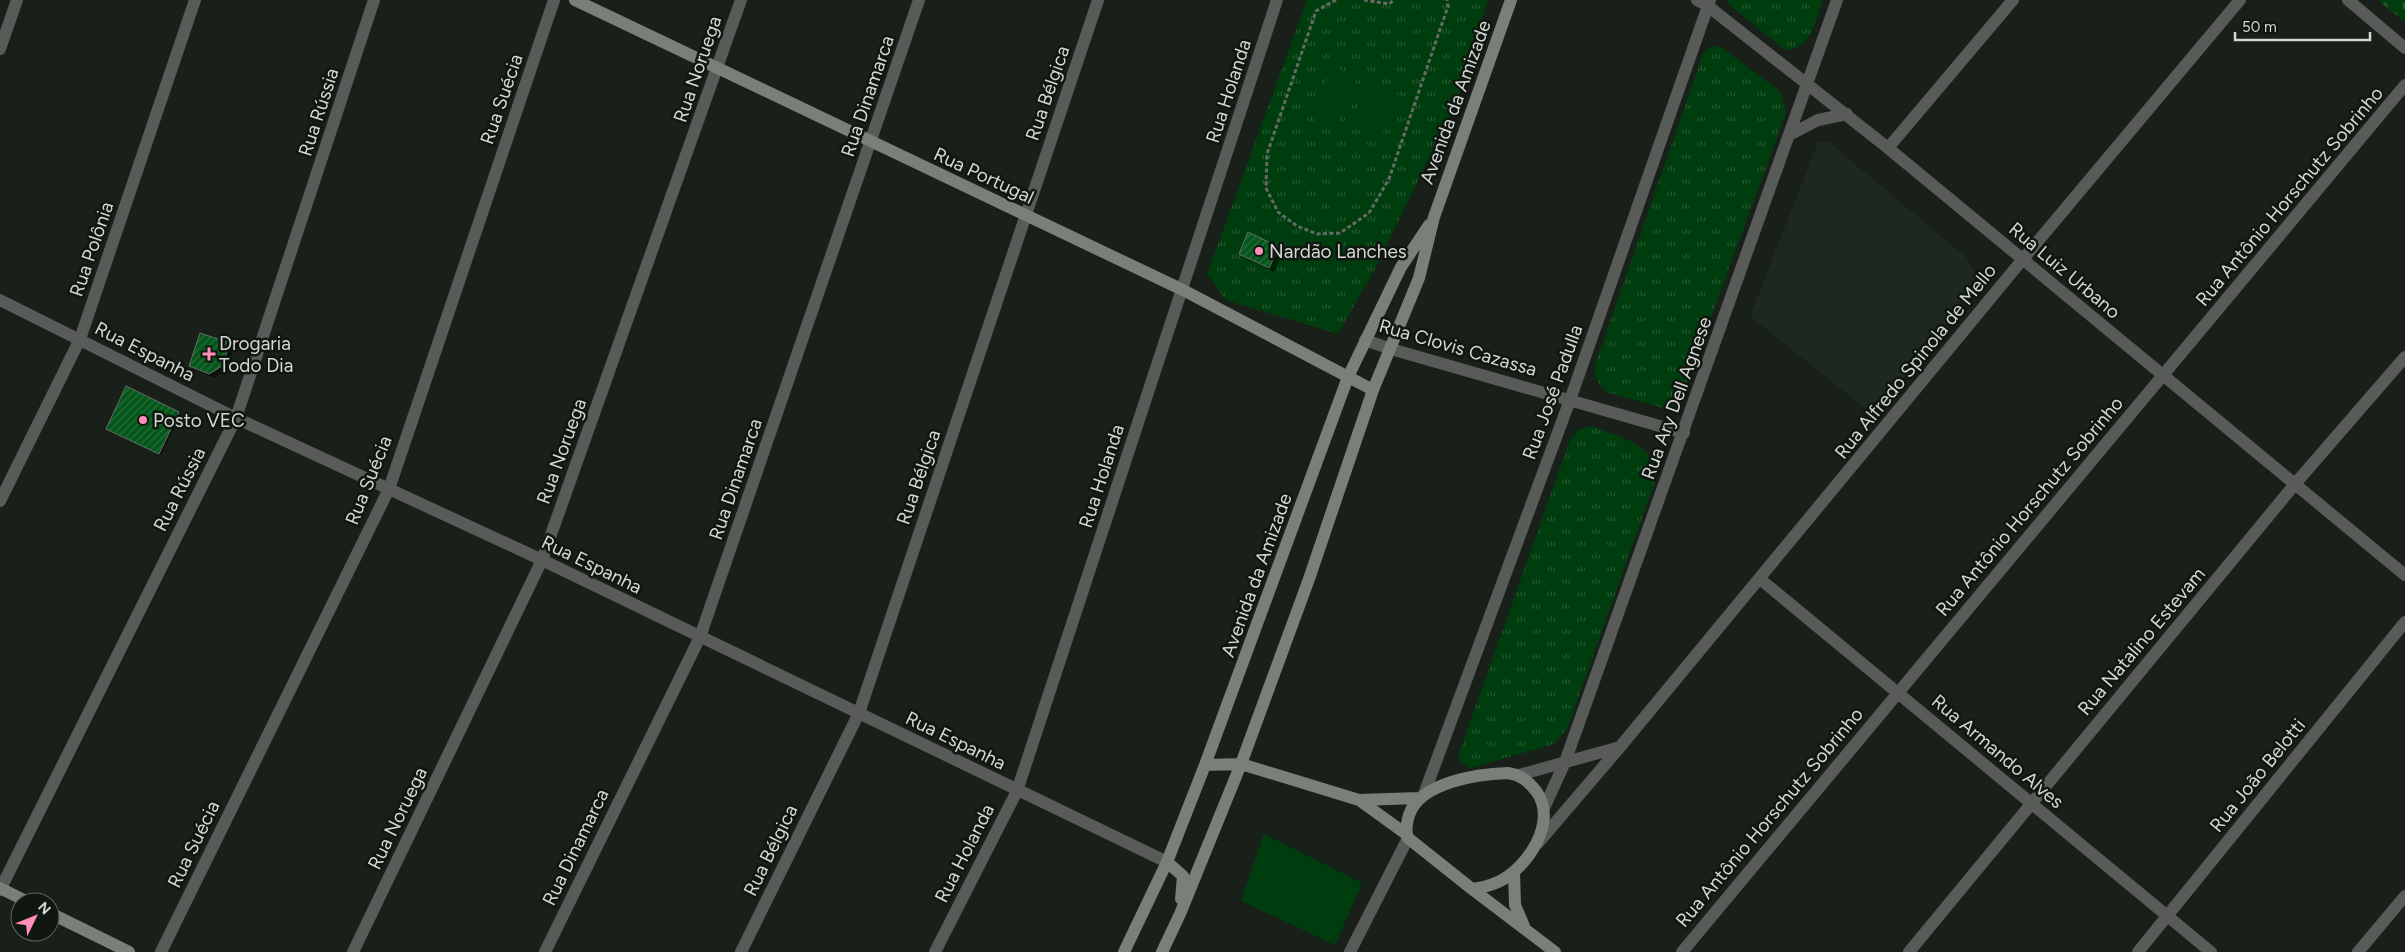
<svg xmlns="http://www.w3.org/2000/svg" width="2405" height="952" viewBox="0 0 2405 952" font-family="Figtree,sans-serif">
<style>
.built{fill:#1d281e}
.grass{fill:url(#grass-tufts)}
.cemetery{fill:url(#cemetery-stones)}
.pitch{fill:#003d0e}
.shadow{fill:#0007}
.building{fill:url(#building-hatch);stroke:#686f68}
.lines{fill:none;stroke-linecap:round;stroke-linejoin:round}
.path{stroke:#656a65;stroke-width:3;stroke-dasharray:4 2.5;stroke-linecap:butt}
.street{stroke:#585b58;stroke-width:12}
.secondary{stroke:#7a7f7a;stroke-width:12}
.poi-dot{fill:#ff8eba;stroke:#101610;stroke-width:2}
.labels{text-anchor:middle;stroke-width:5;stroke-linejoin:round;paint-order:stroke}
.street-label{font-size:19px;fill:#d4d8d4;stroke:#101610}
.poi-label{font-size:19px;fill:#d4d8d4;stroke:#101610;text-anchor:start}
</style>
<defs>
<pattern id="grass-tufts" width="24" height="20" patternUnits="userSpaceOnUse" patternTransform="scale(1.25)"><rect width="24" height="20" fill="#003d0e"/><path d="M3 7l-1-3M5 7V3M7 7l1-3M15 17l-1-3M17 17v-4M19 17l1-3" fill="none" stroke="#245830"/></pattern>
<pattern id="cemetery-stones" width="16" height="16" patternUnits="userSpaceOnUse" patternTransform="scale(1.25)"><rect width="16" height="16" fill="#003d0e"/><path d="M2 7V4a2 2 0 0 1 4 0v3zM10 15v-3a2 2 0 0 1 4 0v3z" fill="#245830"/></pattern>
<pattern id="building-hatch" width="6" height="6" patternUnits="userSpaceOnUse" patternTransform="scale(1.25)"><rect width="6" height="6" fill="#03571a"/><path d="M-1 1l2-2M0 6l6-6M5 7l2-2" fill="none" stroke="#276e3a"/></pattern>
</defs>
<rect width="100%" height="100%" fill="#191f19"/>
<!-- built -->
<path class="built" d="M1818,142H1829L1967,258L1979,281L1874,416L1750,316Z"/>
<!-- grass -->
<path class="grass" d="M1307,0H1488L1458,98L1376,267L1338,334L1226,300L1207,274Z
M1727,0H1823C1815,20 1812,50 1785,50L1731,6Z
M1720,46L1776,88L1782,95L1786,113L1683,394L1677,404L1667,409L1606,392L1597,381L1594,368L1703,54L1710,47Z
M1591,426C1618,437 1659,444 1656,479L1567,729L1554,744L1471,768C1464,766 1460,763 1458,756L1570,440L1578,430Z"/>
<!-- cemetery -->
<path class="cemetery" d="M2378,0H2405V22Z"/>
<!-- pitch -->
<path class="pitch" d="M1332,65L1357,79L1335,129L1313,118Z
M1369,83L1401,96L1379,141L1348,125Z
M1264,834L1362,883L1335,945L1241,901Z"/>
<!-- shadow -->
<path class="shadow" d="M1278,248L1282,253L1274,272L1245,258L1241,254Z
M229,344L234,348L226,370L214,378L195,370L190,366Z
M179,413L181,414L161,455L107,429Z"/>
<!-- building -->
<path class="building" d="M1248,232L1279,247L1269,268L1239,254Z
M200,333L230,343L222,366L209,374L189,366Z
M126,386L179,412L159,454L106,429Z"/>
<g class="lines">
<!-- path -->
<path class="path" d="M1336,0L1316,11L1267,154L1266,188L1278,212L1297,226L1317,234L1340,233L1369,213L1389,179L1448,6L1447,0
M1364,0L1389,4L1394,0"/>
<!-- street -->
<path class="street" d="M1697,0L1708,6L1888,148L2405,575
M2348,0L2405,48
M0,49L17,0
M1791,134L1818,120L1847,114
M1888,148L2013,0
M0,300L236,418L542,560L1167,862
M1365,340L1391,349L1684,433
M0,501L80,339L195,0
M1760,579L2211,952
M1519,775L1620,747
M1424,794L1570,400L1710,0
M1545,806L1565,762L1837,0
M1538,843L1620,747L2023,259L2240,0
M0,890L236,418L374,0
M161,952L389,489L554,0
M353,952L542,560L741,0
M545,952L700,637L919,0
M741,952L859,713L1098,0
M935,952L1017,791L1277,0
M1350,952L1408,838
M1682,952L2405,85
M1909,952L2295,484L2405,357
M2138,952L2405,622
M2358,952L2405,896"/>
<!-- secondary -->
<path class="secondary" d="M575,0L1183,290L1373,390
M1205,765L1241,764L1359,800L1406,834
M1508,773C1521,775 1528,781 1536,791C1559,821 1527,869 1498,882C1489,886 1481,888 1472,889L1408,838C1405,831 1407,822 1409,815C1420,782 1478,774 1508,773Z
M1359,800L1419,798
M1167,862L1183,876L1181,899
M1514,872L1515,905L1524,926
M0,888L28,902
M1472,889L1555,952
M50,913L129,952
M1124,952L1167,862L1205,765L1348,377L1401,267L1429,225
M1162,952L1180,914L1241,764L1309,579L1373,390L1419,278L1434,217L1511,0"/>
</g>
<!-- markers -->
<g class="poi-dot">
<circle cx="1259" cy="251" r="5"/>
<path d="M206.5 346.5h5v5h5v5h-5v5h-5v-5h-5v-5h5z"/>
<circle cx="143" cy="420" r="5"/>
</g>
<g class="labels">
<!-- street labels -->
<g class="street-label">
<text transform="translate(697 69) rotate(-71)" y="7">Rua Noruega</text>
<text transform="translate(1228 91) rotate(-72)" y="7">Rua Holanda</text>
<text transform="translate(1047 93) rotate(-71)" y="7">Rua Bélgica</text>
<text transform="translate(867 96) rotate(-71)" y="7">Rua Dinamarca</text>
<text transform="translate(501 99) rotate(-71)" y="7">Rua Suécia</text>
<text transform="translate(1455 102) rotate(-70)" y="7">Avenida da Amizade</text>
<text transform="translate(318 112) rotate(-72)" y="7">Rua Rússia</text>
<text transform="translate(984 175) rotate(25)" y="7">Rua Portugal</text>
<text transform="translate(2289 196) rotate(-50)" y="7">Rua Antônio Horschutz Sobrinho</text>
<text transform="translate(91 249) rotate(-71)" y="7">Rua Polônia</text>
<text transform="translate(2065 270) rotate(40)" y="7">Rua Luiz Urbano</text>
<text transform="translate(1458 347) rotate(16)" y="7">Rua Clovis Cazassa</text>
<text transform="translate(145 351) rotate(27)" y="7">Rua Espanha</text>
<text transform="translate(1915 361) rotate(-51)" y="7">Rua Alfredo Spinola de Mello</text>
<text transform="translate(1552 392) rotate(-70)" y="7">Rua José Padulla</text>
<text transform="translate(1676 398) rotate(-70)" y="7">Rua Ary Dell Agnese</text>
<text transform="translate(561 451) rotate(-70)" y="7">Rua Noruega</text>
<text transform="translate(1101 476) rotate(-72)" y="7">Rua Holanda</text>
<text transform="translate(918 477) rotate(-71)" y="7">Rua Bélgica</text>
<text transform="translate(735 479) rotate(-71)" y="7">Rua Dinamarca</text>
<text transform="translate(368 480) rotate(-68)" y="7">Rua Suécia</text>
<text transform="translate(179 489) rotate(-63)" y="7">Rua Rússia</text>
<text transform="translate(2029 506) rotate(-50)" y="7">Rua Antônio Horschutz Sobrinho</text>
<text transform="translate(592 564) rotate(26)" y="7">Rua Espanha</text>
<text transform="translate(1256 575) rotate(-70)" y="7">Avenida da Amizade</text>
<text transform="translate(2141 641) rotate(-50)" y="7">Rua Natalino Estevam</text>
<text transform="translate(956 740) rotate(26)" y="7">Rua Espanha</text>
<text transform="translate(1998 751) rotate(40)" y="7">Rua Armando Alves</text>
<text transform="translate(2257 775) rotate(-51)" y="7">Rua João Belotti</text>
<text transform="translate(1769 817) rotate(-50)" y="7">Rua Antônio Horschutz Sobrinho</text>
<text transform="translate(397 818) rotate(-64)" y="7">Rua Noruega</text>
<text transform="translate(193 844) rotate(-64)" y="7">Rua Suécia</text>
<text transform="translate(575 847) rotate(-64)" y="7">Rua Dinamarca</text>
<text transform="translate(770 850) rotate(-64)" y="7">Rua Bélgica</text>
<text transform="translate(964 853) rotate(-63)" y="7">Rua Holanda</text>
</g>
<!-- poi labels -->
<g class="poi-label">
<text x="1269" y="258">Nardão Lanches</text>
<text x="219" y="350">Drogaria<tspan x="219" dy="22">Todo Dia</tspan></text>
<text x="153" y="427">Posto VEC</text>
</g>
</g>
<!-- north arrow -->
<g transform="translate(35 917) rotate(47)"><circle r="24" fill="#101610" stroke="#5e645e"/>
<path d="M0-4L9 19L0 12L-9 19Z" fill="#ff8eba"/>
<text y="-8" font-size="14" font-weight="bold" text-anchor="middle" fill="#d4d8d4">N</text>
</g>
<!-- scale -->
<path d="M2235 32v8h135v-8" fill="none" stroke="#d4d8d4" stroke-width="2.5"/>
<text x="2242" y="32" font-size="15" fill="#d4d8d4" stroke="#101610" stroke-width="4" paint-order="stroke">50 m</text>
</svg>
